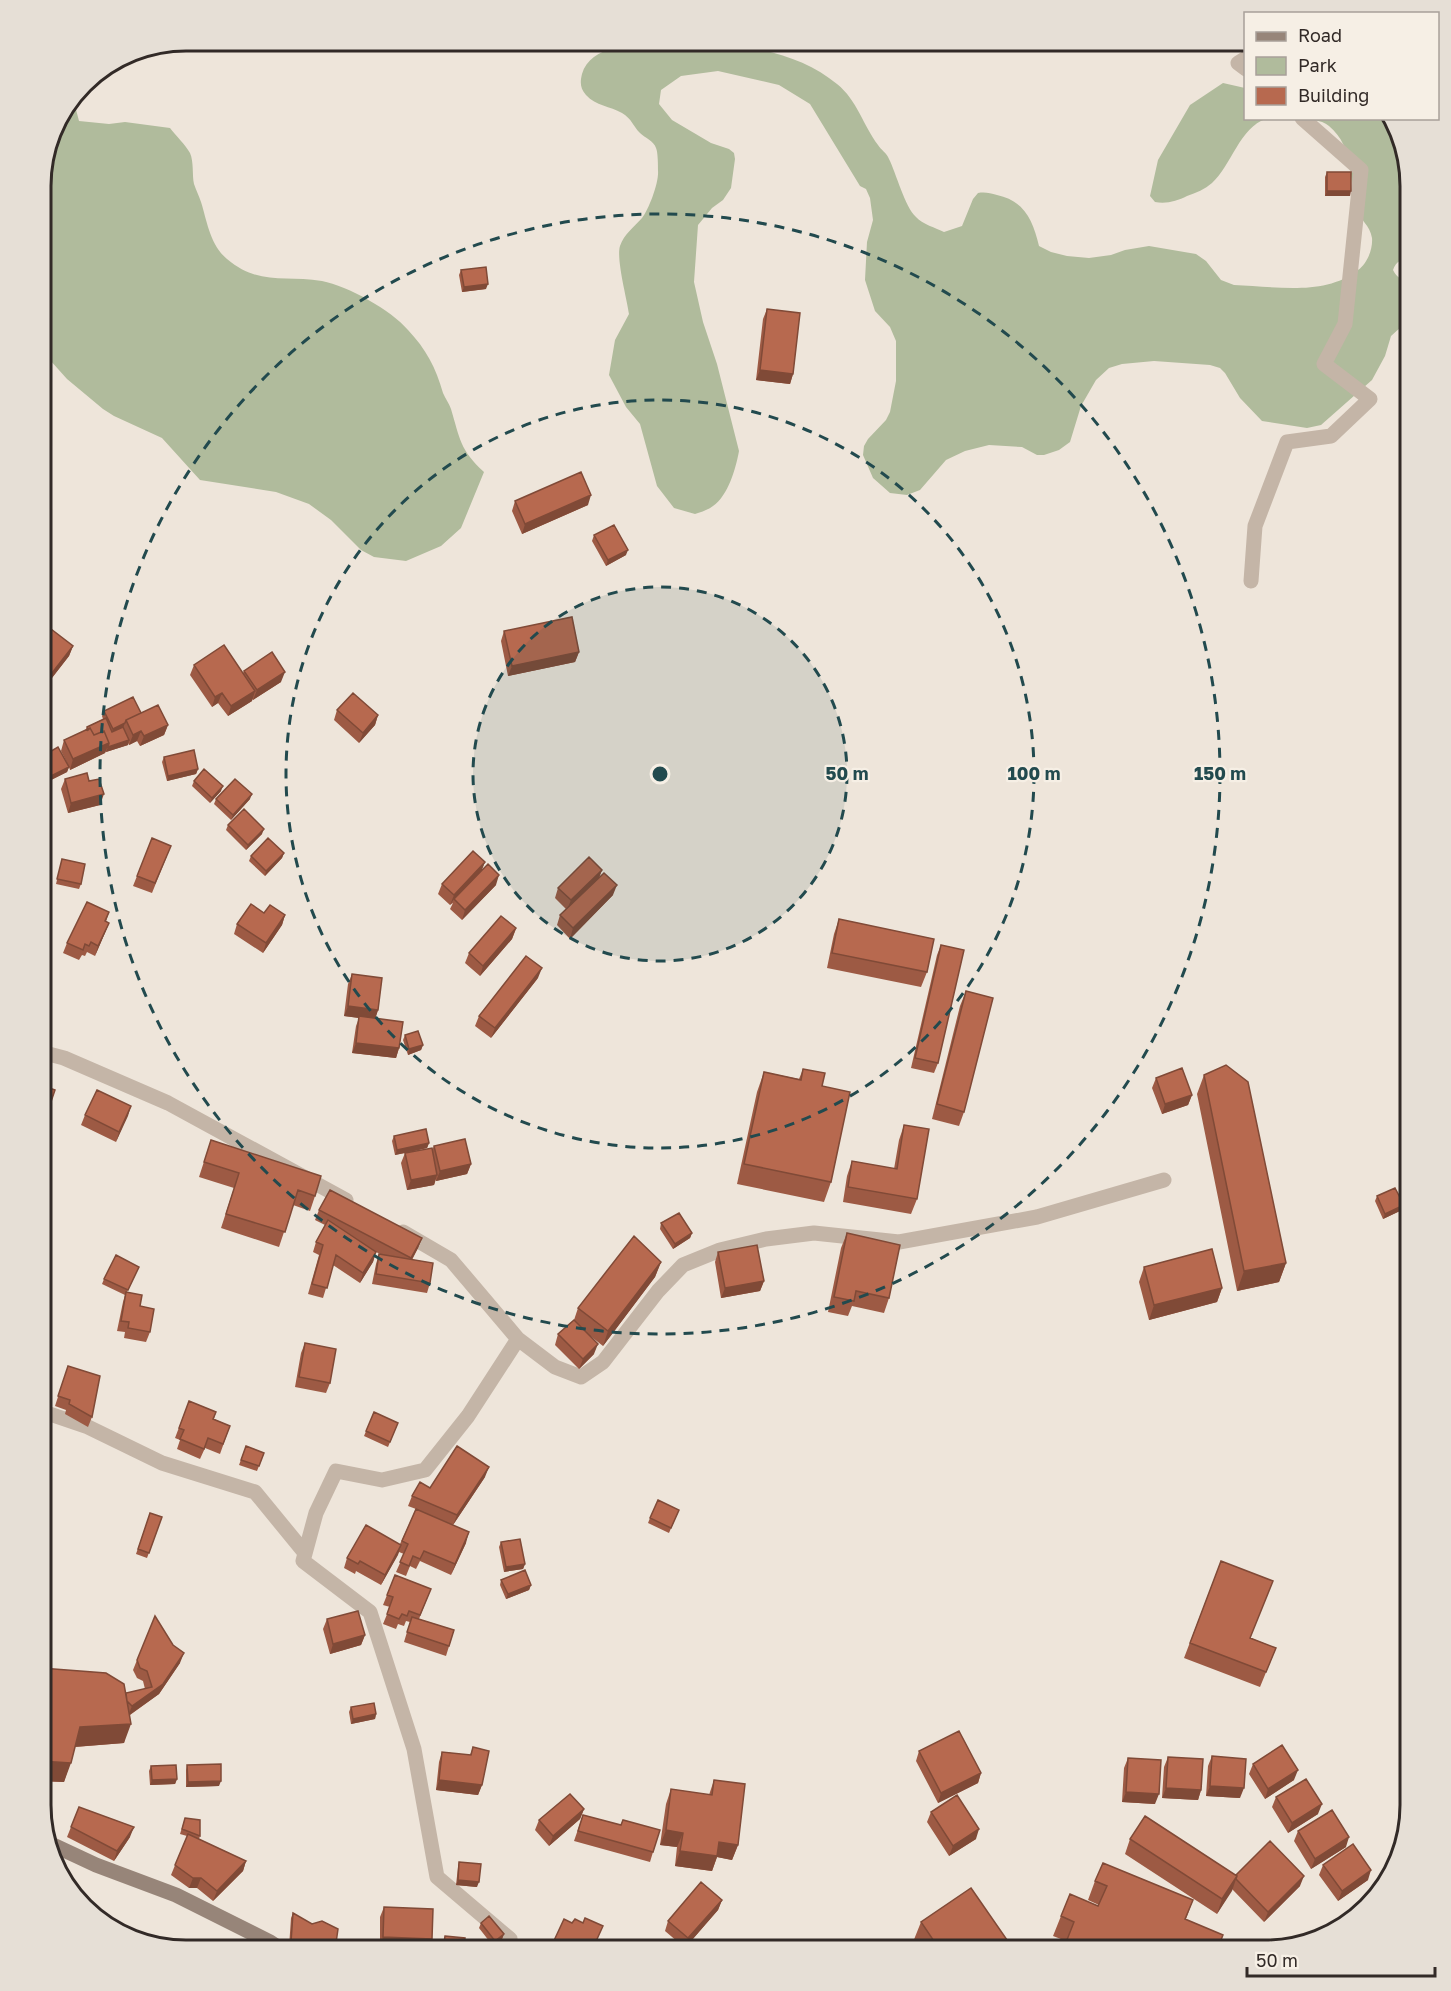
<svg xmlns="http://www.w3.org/2000/svg" width="1451" height="1991" viewBox="0 0 1451 1991" font-family="'Golos Text',sans-serif">
<style>
.green{fill:#b0bb9c}
.lines{fill:none;stroke-linecap:round;stroke-linejoin:round}
.street{stroke:#c4b5a7;stroke-width:15}
.secondary{stroke:#978579;stroke-width:15}
.wall{fill:#9d5a44}
.shaded-wall{fill:#804a37}
.building{fill:#b7694f;stroke:#804a37;stroke-width:1.5}
.ring{fill:none;stroke:#224a4e;stroke-width:3;stroke-dasharray:10 8}
.rim{fill:none;stroke:#322a27;stroke-width:3}
.centre{fill:#224a4e;stroke:#f6efe5;stroke-width:3}
.ring-label{font-size:18px;text-anchor:middle;font-weight:bold;fill:#224a4e;stroke:#f6efe5;stroke-width:4.5;stroke-linejoin:round;paint-order:stroke}
</style>
<rect width="100%" height="100%" fill="#eee5da"/>
<!-- green -->
<path class="green" d="M658,41C716,41 791,45 837,84C857,100 863,125 878,145C881,150 887,153 889,159C896,173 905,207 916,217C922,224 936,228 944,232L962,226L973,199L978,193C985,192 990,193 997,195C1025,201 1033,221 1039,246L1051,252L1067,256L1089,258L1111,255L1125,250L1149,246L1196,254L1206,261L1221,280L1234,285C1273,286 1324,297 1358,270C1367,264 1373,249 1372,238C1370,225 1360,220 1357,210C1349,180 1355,148 1329,126C1321,119 1308,120 1299,119H1392L1410,186V257C1402,259 1396,261 1393,270C1397,278 1402,280 1410,282V324L1401,327L1391,336L1385,356L1372,380L1321,425L1307,428L1262,421L1240,398L1225,373L1220,368L1210,365L1154,361L1122,364L1109,368L1096,380L1081,406L1070,442L1059,450L1044,455H1037L1022,447L989,445L965,451L946,460L920,490L907,495L890,493L873,478L863,455L864,446L868,439L886,420L890,412L896,381V341L890,327L875,311L865,280L867,242L873,220L870,198L866,189L860,186L810,104L779,85L718,71L681,76L661,90L659,104L672,120L711,143L729,149L734,153L735,159L731,188L723,200L712,208L698,225L694,282L703,322L717,364L739,451C736,468 728,496 713,506C708,510 701,512 695,514L674,508L657,486L640,424L626,407L609,375L615,340L629,314C627,299 616,259 620,246C624,234 634,227 642,218C649,209 659,182 658,171C658,166 658,152 656,148C654,141 645,138 640,133C633,126 632,119 622,113C610,106 596,106 586,95C580,88 580,82 582,74C590,45 635,44 658,41Z
M1223,83L1245,88L1246,118L1266,119C1240,127 1231,166 1212,183C1205,189 1196,193 1187,196C1177,201 1167,204 1155,202L1150,196L1158,160L1190,105Z
M73,98L79,121L109,124L125,122L170,128C176,136 185,144 190,153C194,162 192,175 194,184C196,190 199,196 201,202C207,221 210,245 227,259C259,286 285,275 322,281C348,286 391,310 408,330C426,349 436,368 443,393C445,398 449,403 451,409C460,439 460,450 484,472L461,528L441,546L406,561L374,557L361,550L331,520L309,504L276,492L200,480L162,438L114,416L103,409L67,379L41,350V176L56,121Z"/>
<g class="lines">
<!-- street -->
<path class="street" d="M1246,58L1238,63L1246,69
M1251,581L1255,526L1287,442L1331,436L1370,399L1324,364L1345,324L1361,170L1302,118
M41,1052L64,1058L168,1103L346,1200
M403,1232L451,1260L518,1339L468,1416L425,1470L382,1480L336,1471L316,1513L303,1561L370,1612L414,1749L437,1877L510,1939L506,1950
M518,1339L555,1367L581,1377L603,1362L658,1291L683,1265L720,1250L766,1239L814,1233L899,1242L1037,1217L1164,1180
M41,1411L88,1427L162,1463L255,1492L305,1553"/>
<!-- secondary -->
<path class="secondary" d="M51,1844L96,1865L176,1895L270,1942L282,1950"/>
</g>
<!-- wall -->
<path class="wall" d="M1327,172L1350,196H1325V177Z
M461,270L486,289L462,292L459,275Z
M767,309L793,374L790,384L756,380L763,319Z
M515,501L588,505L522,534L512,511Z
M594,535L626,555L606,566L592,541Z
M504,631L579,652L575,662L508,676L501,641Z
M41,637L44,639L73,646L69,656L48,683L43,679L41,682Z
M194,665L243,673L244,671L281,682L253,700L252,699V701L228,716L218,703L212,707L190,675Z
M337,710L378,715L375,725L359,743L334,720Z
M104,711L141,713L168,725L164,735L140,746L137,741L129,745L128,743V745L106,752V751L105,753L70,770L69,767L67,772L45,783L41,774V757L68,765L61,751L64,740L85,731L87,727L103,719L102,716Z
M164,757L198,769L196,774L167,781L162,762Z
M65,779L89,781L100,805L68,813L61,789Z
M194,781L221,791L210,803L192,786Z
M216,799H250L231,820L214,804Z
M228,825L262,834L246,850L226,830Z
M284,853L282,858L265,876L249,861L251,856Z
M167,856L152,893L133,886L137,876Z
M62,859L81,884L79,889L56,884Z
M485,862L482,869L496,885L462,920L450,909L453,903L450,905L438,894L442,884Z
M602,870L599,878L613,895L570,939L557,925L560,915L566,909L555,898L558,888Z
M109,912L106,922L109,923L95,956L87,952L85,956L82,955L79,960L63,953L67,943Z
M264,913L285,915L282,925L263,953L234,934L237,924Z
M839,919L927,972L921,987L827,968L834,934Z
M516,929L512,939L480,976L465,963L469,953Z
M941,945L938,1063L934,1073L911,1068L937,955Z
M352,974L378,1010L375,1018L399,1048L396,1058L352,1053L356,1026L359,1018L344,1016L348,984Z
M538,978L491,1038L475,1026L479,1016Z
M966,991L964,1112L959,1126L932,1119L960,1006Z
M405,1035L423,1045L421,1050L408,1055L403,1040Z
M803,1069L822,1086L831,1182L824,1202L737,1184L757,1092L764,1072L799,1079Z
M1204,1075L1286,1263L1279,1282L1237,1291L1197,1094Z
M1156,1078L1192,1095L1188,1105L1162,1114L1152,1088Z
M41,1085L55,1090L41,1132Z
M131,1106L116,1142L81,1125L85,1115Z
M904,1125L917,1199L911,1214L843,1202L847,1176L852,1161L894,1169L899,1140Z
M394,1136L429,1143L427,1148L415,1151L432,1150L434,1146L471,1164L467,1174L436,1181V1179L434,1185L407,1190L401,1163L405,1153L395,1155L392,1141Z
M211,1140L315,1196L310,1211L293,1205L279,1247L221,1228L234,1188L199,1177Z
M1377,1196L1404,1205L1402,1210L1383,1219L1375,1201Z
M319,1210L422,1238L418,1248L412,1260L430,1283L427,1293L372,1284L376,1264L379,1254H380L376,1252L373,1262L360,1283L333,1265L323,1298L308,1294L319,1255L313,1252L316,1242L325,1225L315,1220Z
M661,1223L692,1233L690,1238L673,1249L660,1229Z
M847,1233L889,1298L884,1313L852,1306L848,1316L828,1312L841,1248Z
M718,1252L764,1281L760,1291L721,1298L715,1262Z
M661,1262L655,1277L603,1346L589,1335L594,1354L579,1369L555,1345L558,1334L574,1320L578,1308Z
M139,1267L127,1292L140,1306L150,1332L146,1342L124,1338L125,1332L117,1331L123,1302L125,1295L102,1284L104,1279Z
M1144,1267L1222,1288L1217,1302L1149,1320L1139,1282Z
M305,1343L330,1383L326,1393L295,1387L301,1353Z
M68,1366L92,1417L88,1427L65,1414L66,1410L55,1406Z
M189,1401L216,1412L214,1419L230,1426L220,1454L205,1448L200,1459L177,1449L180,1440L175,1438Z
M374,1412L398,1423L388,1447L364,1436Z
M246,1446L264,1453L257,1471L239,1465Z
M485,1477L453,1525L432,1516L466,1543L451,1575L420,1561L416,1569L410,1566L406,1576L396,1572L404,1554L399,1552L381,1585L356,1571L355,1574L344,1568L347,1558L400,1544L416,1509L408,1506L412,1496L430,1488Z
M679,1510L669,1533L648,1523L650,1518Z
M150,1513L162,1517L147,1558L136,1554Z
M501,1542L525,1564L523,1569L504,1572L499,1547Z
M1221,1561L1251,1638L1276,1648L1260,1687L1184,1658Z
M395,1575L431,1589L419,1619L454,1630L446,1656L404,1642L410,1622L406,1621L404,1626L398,1624L396,1629L383,1624L390,1607L383,1605Z
M501,1580L531,1585L529,1590L506,1599L500,1585Z
M327,1619L365,1635L361,1645L330,1654L323,1629Z
M137,1660L180,1663L159,1694L130,1715L124,1743L75,1747L64,1782L40,1781L126,1693L145,1689L143,1681L137,1678L133,1670Z
M351,1707L376,1714L375,1719L351,1724L349,1712Z
M473,1747L482,1785L478,1795L436,1790L439,1762L442,1752L470,1755Z
M919,1751L981,1773L978,1783L938,1803L916,1761Z
M1212,1756L1240,1798L1206,1796L1208,1766Z
M1168,1757L1201,1790L1198,1800L1162,1798L1164,1767Z
M1128,1758L1155,1804L1122,1802L1124,1768Z
M1253,1764L1294,1780L1265,1799L1249,1774Z
M187,1765L219,1786L186,1787V1770Z
M151,1766L177,1779L175,1784L150,1785L149,1771Z
M714,1780L738,1845L732,1860L717,1857L712,1871L675,1866L677,1847L660,1845L666,1804L671,1789L709,1795Z
M1276,1797L1318,1814L1288,1833L1272,1807Z
M79,1807L130,1837L114,1861L67,1837Z
M584,1809L580,1819L549,1846L535,1830L539,1820Z
M931,1812L976,1839L949,1856L927,1822Z
M583,1815L621,1825L623,1820L653,1852L650,1862L574,1841Z
M185,1818L200,1836L199,1839L246,1861L243,1871L213,1901L197,1888H189L171,1875L187,1836L180,1834Z
M1298,1831L1346,1847L1311,1869L1294,1841Z
M1130,1839L1236,1875L1300,1886L1264,1922L1232,1889L1217,1914L1125,1854Z
M459,1862L477,1887L456,1885L458,1867Z
M1323,1865L1368,1880L1338,1901L1319,1875Z
M1095,1881L1193,1900L1186,1919L1066,1941L1053,1936L1061,1916L1098,1906L1099,1905L1088,1900Z
M722,1900L718,1910L685,1948L665,1931L668,1921Z
M384,1907L432,1939L428,1949L380,1947V1917Z
M293,1913L335,1950H316L305,1947H289L291,1918Z
M921,1922L1014,1950H919L913,1942Z
M481,1923L504,1934L502,1939L493,1946L479,1928Z
M445,1936L464,1950H440Z"/>
<!-- shaded-wall -->
<path class="shaded-wall" d="M1327,191H1351L1350,196H1325Z
M488,284L486,289L462,292L464,287Z
M760,370L793,374L790,384L756,380Z
M591,495L588,505L522,534L525,524Z
M628,550L626,555L606,566L608,560Z
M73,646L69,656L48,683L52,673Z
M579,652L575,662L508,676L512,666Z
M46,669L43,679L41,682V677Z
M285,672L281,682L253,700L257,690Z
M255,691L252,701L228,716L231,706Z
M222,693L218,703L212,707L215,697Z
M378,715L375,725L359,743L363,733Z
M125,723L123,728L111,734L113,729Z
M168,725L164,735L140,746L144,736Z
M141,731L137,741L129,745L133,735Z
M129,740L128,745L106,752L108,747Z
M109,743L105,753L70,770L73,759Z
M69,767L67,772L45,783L47,778Z
M198,769L196,774L167,781L168,776Z
M223,786L221,791L210,803L212,798Z
M104,794L100,805L68,813L71,803Z
M252,794L250,799L231,820L233,815Z
M264,829L262,834L246,850L248,845Z
M284,853L282,858L265,876L266,871Z
M485,862L481,872L454,899L450,905L454,895Z
M602,870L598,880L567,910L571,900Z
M499,875L496,885L462,920L465,910Z
M617,885L613,895L570,939L573,928Z
M285,915L282,925L263,953L266,943Z
M109,923L105,933L95,956L98,946Z
M516,928L512,939L480,976L483,966Z
M542,968L538,978L491,1038L495,1028Z
M348,1006L378,1010L375,1020L344,1016Z
M356,1043L399,1048L396,1058L352,1053Z
M423,1045L421,1050L408,1055L409,1049Z
M1192,1095L1188,1105L1162,1114L1165,1104Z
M131,1106L128,1116L116,1142L119,1132Z
M429,1143L427,1148L395,1155L397,1150Z
M471,1164L467,1174L436,1181L440,1171Z
M437,1175L434,1185L407,1190L411,1180Z
M1404,1205L1402,1210L1383,1219L1385,1214Z
M692,1233L690,1238L673,1249L675,1244Z
M422,1238L418,1248L407,1268L411,1258Z
M376,1252L373,1262L360,1283L363,1273Z
M661,1262L655,1277L603,1346L608,1331Z
M1286,1263L1279,1282L1237,1291L1244,1271Z
M764,1281L760,1291L721,1298L725,1288Z
M1222,1288L1217,1302L1149,1320L1154,1305Z
M598,1344L594,1354L579,1369L583,1359Z
M489,1467L485,1477L453,1525L457,1515Z
M469,1532L466,1543L451,1575L455,1564Z
M401,1545L398,1555L381,1585L385,1575Z
M525,1564L523,1569L504,1572L506,1567Z
M531,1585L529,1590L506,1599L508,1594Z
M365,1635L361,1645L330,1654L333,1644Z
M184,1653L180,1663L159,1694L128,1716L132,1706L163,1684Z
M376,1714L375,1719L351,1724L353,1719Z
M131,1724L124,1743L73,1747L80,1727Z
M41,1761L71,1763L64,1782L40,1781Z
M1298,1770L1294,1780L1265,1799L1268,1789Z
M981,1773L978,1783L938,1803L941,1793Z
M177,1779L175,1784L150,1785L152,1780Z
M439,1780L482,1785L478,1795L436,1790Z
M221,1781L219,1786L186,1787L188,1782Z
M1210,1786L1244,1788L1240,1798L1206,1796Z
M1166,1788L1201,1790L1198,1800L1162,1798Z
M1126,1792L1159,1794L1155,1804L1122,1802Z
M1322,1804L1318,1814L1288,1833L1292,1823Z
M584,1809L580,1819L549,1846L553,1836Z
M134,1827L130,1837L114,1861L117,1851Z
M979,1829L976,1839L949,1856L953,1846Z
M666,1830L683,1833L677,1847L660,1845Z
M1349,1837L1346,1847L1311,1869L1315,1859Z
M719,1842L738,1845L732,1860L717,1857L712,1871L675,1866L680,1851Z
M246,1861L243,1871L213,1901L217,1891Z
M1371,1870L1368,1880L1338,1901L1342,1891Z
M1237,1876L1232,1891L1217,1914L1222,1899Z
M1304,1876L1300,1886L1264,1922L1268,1912Z
M193,1878H201L197,1888H189Z
M458,1880L479,1882L477,1887L456,1885Z
M722,1900L718,1910L685,1948L688,1938Z
M504,1934L502,1939L493,1946L495,1941Z
M383,1937L432,1939L428,1949L380,1947Z
M307,1941L305,1947H289L291,1942Z"/>
<!-- building -->
<path class="building" d="M1327,172H1351V191H1327Z
M486,267L488,284L464,287L461,270Z
M767,309L800,313L793,374L760,370Z
M581,472L591,495L525,524L515,501Z
M614,525L628,550L608,560L594,535Z
M572,617L579,652L512,666L504,631Z
M51,629L73,646L52,673L46,669L41,677V637L44,639Z
M224,645L255,691L231,706L222,693L215,697L194,665Z
M272,652L285,672L257,690L244,671Z
M353,693L378,715L363,733L337,710Z
M133,697L141,713L126,720L125,723L113,729L104,711Z
M158,705L168,725L144,736L141,731L133,735L126,720Z
M106,718L112,732L123,727L129,740L108,747L109,743L104,731L94,735L90,728L88,730L87,727Z
M90,728L94,735L104,731L109,743L73,759L64,740Z
M58,747L69,767L47,778L41,766V757Z
M194,750L198,769L168,776L164,757Z
M204,769L223,786L212,798L194,781Z
M87,773L89,781L99,779L104,794L71,803L65,779Z
M235,779L252,794L233,815L216,799Z
M244,809L264,829L248,845L228,825Z
M152,838L171,846L155,883L137,876Z
M268,838L284,853L266,871L251,856Z
M473,851L485,862L454,895L442,884Z
M589,857L602,870L571,900L558,888Z
M62,859L85,864L81,884L57,879Z
M488,864L499,875L465,910L454,899Z
M604,873L617,885L573,928L560,915Z
M87,902L109,912L105,921L109,923L98,946L91,942L89,946L85,944L83,950L67,943Z
M251,904L264,913L270,905L285,915L266,943L237,924Z
M501,916L516,928L483,966L469,953Z
M839,919L934,939L927,972L832,953Z
M941,945L964,950L938,1063L915,1058Z
M526,956L542,968L495,1028L479,1016Z
M352,974L382,978L378,1010L348,1006Z
M966,991L993,998L964,1112L937,1104Z
M359,1016L403,1022L399,1048L356,1043Z
M418,1031L423,1045L409,1049L405,1035Z
M1226,1065L1248,1082L1286,1263L1244,1271L1204,1075Z
M1182,1068L1192,1095L1165,1104L1156,1078Z
M803,1069L825,1073L822,1086L850,1092L831,1182L744,1164L764,1072L801,1080Z
M41,1085L55,1090L44,1122L41,1121Z
M97,1090L131,1106L119,1132L85,1115Z
M904,1125L929,1129L917,1199L848,1187L852,1161L897,1169Z
M426,1129L429,1143L397,1150L394,1136Z
M465,1139L471,1164L440,1171L434,1146Z
M211,1140L321,1176L315,1196L298,1190L285,1232L226,1214L239,1173L204,1162Z
M432,1148L437,1175L411,1180L405,1153Z
M1395,1188L1404,1205L1385,1214L1377,1196Z
M330,1190L422,1238L411,1258L319,1210Z
M679,1213L692,1233L675,1244L661,1223Z
M328,1220L376,1252L363,1273L336,1255L327,1288L312,1284L323,1245L316,1242Z
M847,1233L900,1245L889,1298L856,1291L854,1301L834,1297Z
M634,1236L661,1262L608,1331L578,1308Z
M757,1245L764,1281L725,1288L718,1252Z
M1212,1249L1222,1288L1154,1305L1144,1267Z
M379,1254L433,1263L430,1283L376,1274Z
M116,1255L139,1267L128,1290L104,1279Z
M126,1292L142,1295L140,1306L154,1309L150,1332L128,1328L129,1322L121,1321Z
M574,1320L598,1344L583,1359L558,1334Z
M305,1343L336,1349L330,1383L299,1377Z
M68,1366L100,1376L92,1417L69,1404L70,1400L58,1396Z
M189,1401L216,1412L213,1419L230,1426L223,1444L208,1438L204,1449L180,1439L184,1430L179,1428Z
M374,1412L398,1423L390,1442L366,1431Z
M246,1446L264,1453L259,1466L241,1460Z
M457,1446L489,1467L457,1515L412,1496L420,1482L430,1488Z
M658,1500L679,1510L671,1528L650,1518Z
M416,1509L469,1532L455,1564L424,1551L420,1559L413,1556L409,1566L400,1562L408,1544L402,1541Z
M150,1513L162,1517L149,1553L138,1549Z
M366,1525L401,1545L385,1575L360,1561L358,1564L347,1558Z
M520,1539L525,1564L506,1567L501,1542Z
M1221,1561L1273,1581L1250,1638L1276,1648L1266,1672L1190,1643Z
M525,1570L531,1585L508,1594L501,1580Z
M395,1575L431,1589L420,1615L409,1611L407,1616L402,1614L399,1619L387,1614L393,1597L387,1595Z
M358,1611L365,1635L333,1644L327,1619Z
M155,1616L173,1645L184,1653L163,1684L132,1706L127,1701L126,1693L152,1687L147,1671L140,1668L137,1660Z
M412,1617L454,1630L449,1646L407,1632Z
M41,1668L106,1673L124,1684L131,1724L80,1727L71,1763L41,1761Z
M374,1703L376,1714L353,1719L351,1707Z
M959,1731L981,1773L941,1793L919,1751Z
M1282,1745L1298,1770L1268,1789L1253,1764Z
M473,1747L489,1751L482,1785L439,1780L442,1752L471,1755Z
M1212,1756L1246,1759L1244,1788L1210,1786Z
M1168,1757L1203,1759L1201,1790L1166,1788Z
M1128,1758L1161,1760L1159,1794L1126,1792Z
M221,1764V1781L188,1782L187,1765Z
M176,1765L177,1779L152,1780L151,1766Z
M1306,1779L1322,1804L1292,1823L1276,1797Z
M714,1780L745,1784L738,1845L719,1842L717,1856L680,1851L683,1833L666,1830L671,1789L712,1795Z
M570,1794L584,1809L553,1836L539,1820Z
M957,1795L979,1829L953,1846L931,1812Z
M79,1807L134,1827L117,1851L71,1827Z
M1332,1810L1349,1837L1315,1859L1298,1831Z
M583,1815L621,1825L623,1820L660,1830L653,1852L578,1831Z
M1145,1816L1237,1876L1222,1899L1130,1839Z
M185,1818L200,1820V1836L182,1829Z
M188,1834L246,1861L217,1891L201,1878H193L175,1865Z
M1270,1841L1304,1876L1268,1912L1236,1879L1237,1876L1236,1875Z
M1353,1844L1371,1870L1342,1891L1323,1865Z
M459,1862L481,1864L479,1882L458,1880Z
M1103,1863L1193,1900L1185,1919L1223,1935L1217,1950H1063L1074,1922L1061,1916L1070,1894L1098,1906L1107,1886L1095,1881Z
M701,1882L722,1900L688,1938L668,1921Z
M971,1888L1014,1950H940L921,1922Z
M384,1907L433,1909L432,1939L383,1937Z
M293,1913L312,1924L322,1921L338,1929L335,1950H332L307,1941L291,1942Z
M489,1916L504,1934L495,1941L481,1923Z
M585,1918L603,1926L592,1950H558L551,1947L564,1919L572,1923L575,1919L583,1923Z
M445,1936L465,1938L464,1950H443Z
M349,1947L372,1950H350Z"/>
<!-- distance rings -->
<circle cx="660" cy="774" r="187" fill="#224a4e" fill-opacity=".12"/>
<g class="ring">
<circle cx="660" cy="774" r="187"/>
<circle cx="660" cy="774" r="374"/>
<circle cx="660" cy="774" r="560"/>
</g>
<!-- crop -->
<path d="M0 0H1451V1991H0ZM186 51H1265A135 135 0 0 1 1400 186V1805A135 135 0 0 1 1265 1940H186A135 135 0 0 1 51 1805V186A135 135 0 0 1 186 51Z" fill="#e6dfd6" fill-rule="evenodd"/>
<path class="rim" d="M186 51H1265A135 135 0 0 1 1400 186V1805A135 135 0 0 1 1265 1940H186A135 135 0 0 1 51 1805V186A135 135 0 0 1 186 51Z"/>
<circle cx="660" cy="774" r="9" class="centre"/>
<g class="ring-label">
<text x="847" y="780">50 m</text>
<text x="1034" y="780">100 m</text>
<text x="1220" y="780">150 m</text>
</g>
<!-- legend -->
<rect x="1244" y="12" width="195" height="108" fill="#f6efe5" stroke="#a8a099" stroke-width="1.5"/>
<rect x="1256" y="32" width="30" height="9" fill="#978579" stroke="#a8a099" stroke-width="1.5"/>
<text x="1298" y="42" font-size="18" fill="#322a27">Road</text>
<rect x="1256" y="57" width="30" height="18" fill="#b0bb9c" stroke="#a8a099" stroke-width="1.5"/>
<text x="1298" y="72" font-size="18" fill="#322a27">Park</text>
<rect x="1256" y="87" width="30" height="18" fill="#b7694f" stroke="#a8a099" stroke-width="1.5"/>
<text x="1298" y="102" font-size="18" fill="#322a27">Building</text>
<!-- scale -->
<path d="M1247 1967v9h188v-9" fill="none" stroke="#322a27" stroke-width="3"/>
<text x="1256" y="1967" font-size="18" fill="#322a27" stroke="#f6efe5" stroke-width="4.5" paint-order="stroke">50 m</text>
</svg>
